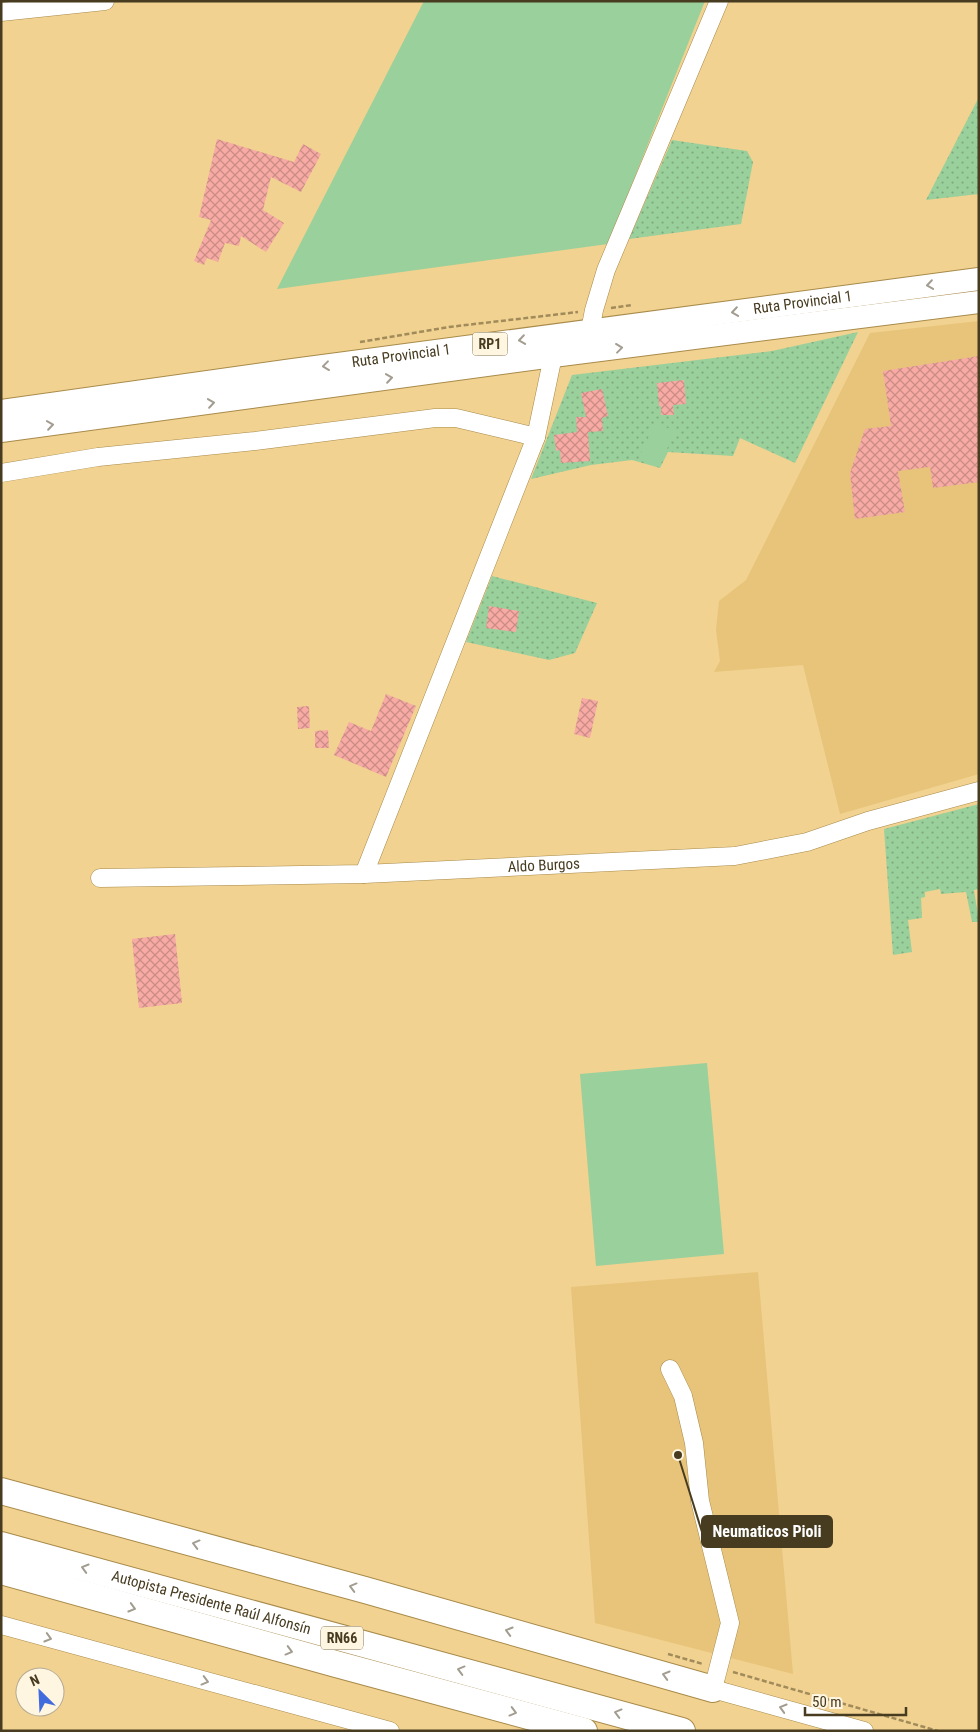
<svg xmlns="http://www.w3.org/2000/svg" width="980" height="1732" viewBox="0 0 980 1732" font-family="'Roboto Condensed',sans-serif">
<style>
.built{fill:#e7c47a}
.green{fill:url(#green-dots)}
.pitch{fill:#9ad09c}
.building{fill:url(#building-cross-hatch)}
.lines{fill:none;stroke-linecap:round;stroke-linejoin:round}
.minor-casing{stroke:#a88a4a;stroke-width:19}
.major-casing{stroke:#a88a4a;stroke-width:24}
.highway-casing{stroke:#a88a4a;stroke-width:28}
.path{stroke:#a18b5b;stroke-width:2.5;stroke-dasharray:5 2.5;stroke-linecap:butt}
.minor{stroke:#fff;stroke-width:18}
.major{stroke:#fff;stroke-width:22}
.highway{stroke:#fff;stroke-width:26}
.oneway{stroke:#a39d90}
.labels{text-anchor:middle;stroke-width:5;stroke-linejoin:round;paint-order:stroke}
.shield{fill:#fff6e2;stroke:#7e735a;stroke-width:1}
.shield-label{font-size:14px;font-weight:bold;fill:#473b20}
.street-label{font-size:15px;fill:#473b20;stroke:#fff6e2}
.leader{fill:none;stroke:#473b20;stroke-width:2}
.callout-dot{fill:#473b20;stroke:#fff6e2;stroke-width:2}
.callout{fill:#473b20;stroke:#473b20;stroke-width:2}
.callout-label{font-size:16px;text-anchor:middle;font-weight:bold;fill:#fff}
</style>
<defs>
<pattern id="green-dots" width="8" height="8" patternUnits="userSpaceOnUse" patternTransform="scale(1.25)"><rect width="8" height="8" fill="#9ad09c"/><path d="M2 2h.1M6 6h.1" fill="none" stroke="#7faa7f" stroke-width="1.8" stroke-linecap="round"/></pattern>
<pattern id="building-cross-hatch" width="8" height="8" patternUnits="userSpaceOnUse" patternTransform="scale(1.25)"><rect width="8" height="8" fill="#f7aba4"/><path d="M0 0l8 8M0 8l8-8" fill="none" stroke="#ca8c85"/></pattern>
</defs>
<rect width="100%" height="100%" fill="#f1d290"/>
<!-- built -->
<path class="built" d="M979,321V774L840,814L803,665L714,672L720,661L716,630L719,601L746,580L870,333Z
M758,1272L793,1674L595,1623L571,1287Z"/>
<!-- green -->
<path class="green" d="M979,97V194L926,200Z
M672,140L747,151L753,162L741,224L629,239Z
M858,332L795,463L740,438L733,456L668,452L660,468L632,460L591,465L531,479L572,375L772,351Z
M492,576L597,603L575,653L549,660L466,642Z
M979,804V889L974,890L979,922H972L966,892L941,894L940,889L925,892V897L921,898L922,918L908,920L912,952L893,955L884,829Z"/>
<!-- pitch -->
<path class="pitch" d="M424,1H705L608,244L277,289Z
M655,423L675,431L659,467L639,458Z
M707,1063L724,1254L596,1266L580,1074Z"/>
<!-- building -->
<path class="building" d="M217,139L294,162L303,144L321,154L301,192L271,177L263,210L284,223L266,252L241,236L239,246L225,243L218,262L207,258L204,265L194,261L211,220L199,217Z
M979,356V482L933,488L930,467L898,471L905,512L855,519L850,473L865,429L891,426L883,371Z
M684,380L686,404L673,405L674,415H661V406H659L657,383Z
M602,389L608,416L602,418L603,431L588,432L590,461L561,463L560,450L556,451L554,435L577,432L576,417H586L581,393Z
M489,606L519,611L516,632L486,628Z
M386,694L416,706L386,777L334,755L349,722L371,731Z
M582,698L598,701L590,738L574,734Z
M309,706L310,728L298,729L297,707Z
M328,730L329,748H315V731Z
M175,934L182,1003L139,1008L132,939Z"/>
<g class="lines">
<defs>
<g id="minor">
<path d="M1,12L105,1"/>
<path d="M588,341L594,310L606,270L719,1"/>
<path d="M1,473L98,457L255,441L435,418H456L536,437"/>
<path d="M364,874L536,437L553,356L554,344"/>
<path id="s1" d="M100,878L364,874L735,856L807,842L868,821L979,791"/>
<path d="M670,1369L683,1396L694,1443L700,1501L730,1623L713,1689L864,1731"/>
<path d="M1,1625L390,1731"/>
</g>
<g id="major">
<path id="s2" d="M1,411L293,370L979,279"/>
<path d="M1,431L553,356L979,302"/>
</g>
<g id="highway">
<path d="M1,1491L365,1590L713,1689"/>
<path id="s3" d="M1,1545L682,1731"/>
<path d="M1,1571L336,1664L584,1731"/>
</g>
</defs>
<!-- minor casing -->
<use href="#minor" class="minor-casing"/>
<!-- major casing -->
<use href="#major" class="major-casing"/>
<!-- highway casing -->
<use href="#highway" class="highway-casing"/>
<!-- path -->
<path class="path" d="M611,308L632,305
M360,342L449,327L578,312
M668,1654L703,1664
M733,1672L938,1731"/>
<!-- minor -->
<use href="#minor" class="minor"/>
<!-- major -->
<use href="#major" class="major"/>
<!-- highway -->
<use href="#highway" class="highway"/>
</g>
<!-- one-way arrows -->
<defs><path id="oneway-chevron" d="M-2-3.5L2.5 0L-2 3.5" fill="none" stroke-width="1.6" stroke-linecap="round" stroke-linejoin="round" transform="scale(1.25)"/></defs>
<g class="oneway">
<use href="#oneway-chevron" transform="translate(930 285) rotate(172)"/>
<use href="#oneway-chevron" transform="translate(735 312) rotate(172)"/>
<use href="#oneway-chevron" transform="translate(522 340) rotate(172)"/>
<use href="#oneway-chevron" transform="translate(619 348) rotate(-7)"/>
<use href="#oneway-chevron" transform="translate(326 366) rotate(173)"/>
<use href="#oneway-chevron" transform="translate(389 378) rotate(-8)"/>
<use href="#oneway-chevron" transform="translate(211 403) rotate(-8)"/>
<use href="#oneway-chevron" transform="translate(50 425) rotate(-8)"/>
<use href="#oneway-chevron" transform="translate(196 1544) rotate(-165)"/>
<use href="#oneway-chevron" transform="translate(85 1568) rotate(-164)"/>
<use href="#oneway-chevron" transform="translate(353 1587) rotate(-165)"/>
<use href="#oneway-chevron" transform="translate(132 1608) rotate(16)"/>
<use href="#oneway-chevron" transform="translate(509 1631) rotate(-164)"/>
<use href="#oneway-chevron" transform="translate(48 1638) rotate(16)"/>
<use href="#oneway-chevron" transform="translate(289 1651) rotate(15)"/>
<use href="#oneway-chevron" transform="translate(461 1670) rotate(-165)"/>
<use href="#oneway-chevron" transform="translate(666 1675) rotate(-164)"/>
<use href="#oneway-chevron" transform="translate(205 1681) rotate(15)"/>
<use href="#oneway-chevron" transform="translate(783 1708) rotate(-164)"/>
<use href="#oneway-chevron" transform="translate(513 1712) rotate(15)"/>
<use href="#oneway-chevron" transform="translate(618 1713) rotate(-165)"/>
</g>
<g class="labels">
<!-- shield labels -->
<g class="shield">
<rect x="472.5" y="332.5" width="35" height="23" rx="4"/>
<rect x="321" y="1626.5" width="42" height="23" rx="4"/>
</g>
<g class="shield-label">
<text x="490" y="349">RP1</text>
<text x="342" y="1643">RN66</text>
</g>
<!-- street labels -->
<g class="street-label">
<text dy="5" stroke="none"><textPath href="#s2" startOffset="809">Ruta Provincial 1</textPath></text>
<text dy="5" stroke="none"><textPath href="#s2" startOffset="404">Ruta Provincial 1</textPath></text>
<text dy="5" stroke="none"><textPath href="#s1" startOffset="444">Aldo Burgos</textPath></text>
<text dy="5" stroke="none"><textPath href="#s3" startOffset="218">Autopista Presidente Raúl Alfonsín</textPath></text>
</g>
</g>
<!-- callouts -->
<path class="leader" d="M678 1455L702 1532"/>
<circle class="callout-dot" cx="678" cy="1455" r="5"/>
<rect class="callout" x="702" y="1516" width="130" height="31" rx="5"/>
<g class="callout-label">
<text x="767" y="1537">Neumaticos Pioli</text>
</g>
<!-- border -->
<rect width="980" height="1732" fill="none" stroke="#473b20" stroke-width="5"/>
<!-- north arrow -->
<g transform="translate(40 1692) rotate(336)"><circle r="24" fill="#fff6e2" stroke="#b5ab94"/>
<path d="M0-4L9 19L0 12L-9 19Z" fill="#416cde"/>
<text y="-8" font-size="14" font-weight="bold" text-anchor="middle" fill="#473b20">N</text>
</g>
<!-- scale -->
<path d="M805 1707v8h101v-8" fill="none" stroke="#473b20" stroke-width="2.5"/>
<text x="812" y="1707" font-size="15" fill="#473b20" stroke="#fff6e2" stroke-width="4" paint-order="stroke">50 m</text>
</svg>
